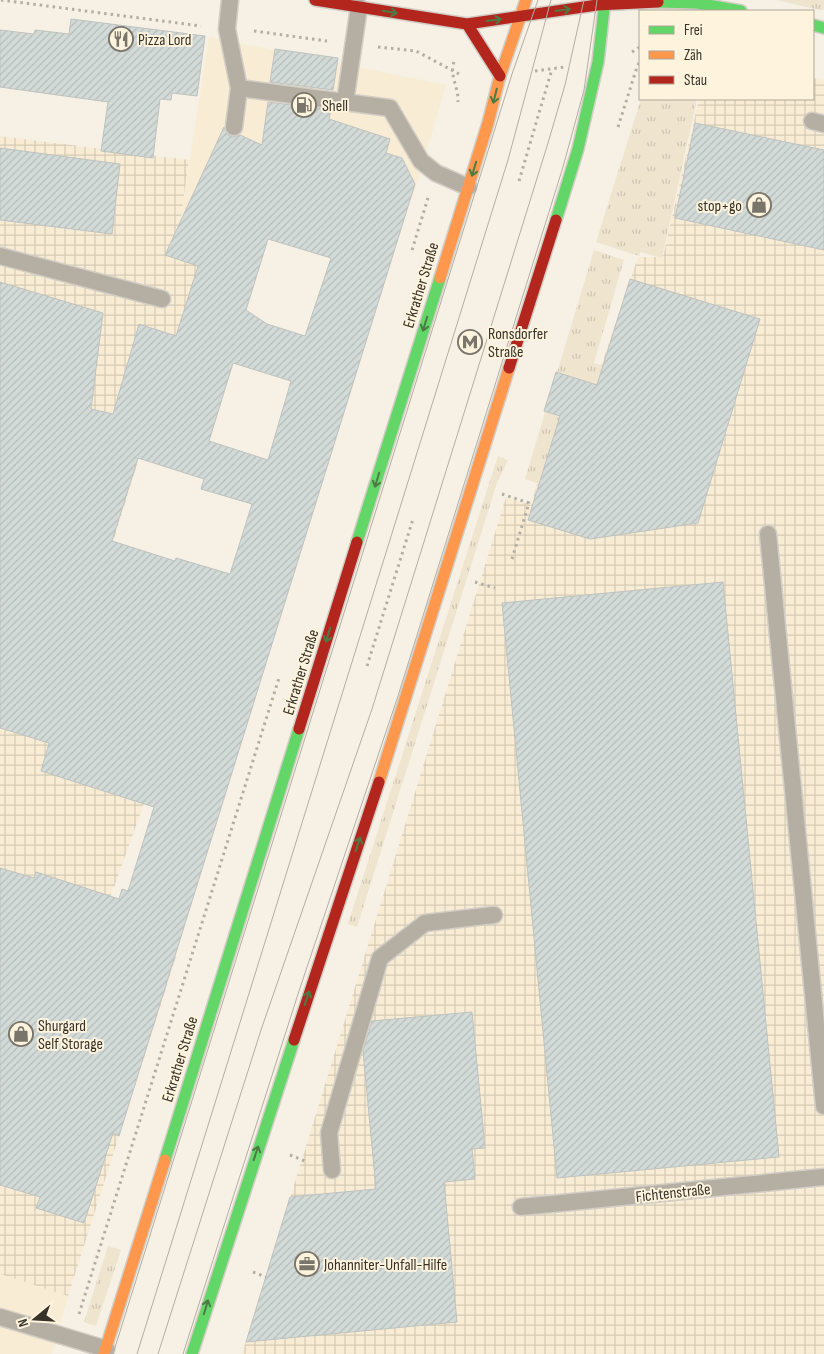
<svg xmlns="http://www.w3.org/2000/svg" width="824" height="1354" viewBox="0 0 824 1354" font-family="'Sofia Sans Condensed',sans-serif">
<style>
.built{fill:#f8ecd4}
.industrial{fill:url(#industrial-grid)}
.grass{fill:url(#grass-tufts)}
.building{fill:url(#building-hatch);stroke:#bfc3bf;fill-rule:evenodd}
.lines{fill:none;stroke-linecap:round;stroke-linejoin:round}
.lane-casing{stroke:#d2cdc5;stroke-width:19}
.fast-casing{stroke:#d2cdc5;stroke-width:14}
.slow-casing{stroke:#d2cdc5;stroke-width:14}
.jam-casing{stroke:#d2cdc5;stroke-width:14}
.path{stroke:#b3aea4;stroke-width:3;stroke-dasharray:2.5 4;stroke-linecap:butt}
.lane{stroke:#b5afa3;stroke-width:16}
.fast{stroke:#63d668;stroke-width:11}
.slow{stroke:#ff974d;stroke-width:11}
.jam{stroke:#b3261e;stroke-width:11}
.tram{stroke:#b3aea4;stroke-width:1}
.oneway{stroke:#4b7c45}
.labels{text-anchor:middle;stroke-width:4;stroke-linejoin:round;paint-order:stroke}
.poi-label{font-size:16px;fill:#383329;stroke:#fef3dd;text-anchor:start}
.street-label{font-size:16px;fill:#383329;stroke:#fef3dd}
</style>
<defs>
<pattern id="industrial-grid" width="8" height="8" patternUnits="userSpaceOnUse" patternTransform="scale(1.25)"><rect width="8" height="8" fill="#f8ecd4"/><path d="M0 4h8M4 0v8" fill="none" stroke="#d5cbb6"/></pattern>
<pattern id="grass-tufts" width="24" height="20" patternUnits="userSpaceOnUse" patternTransform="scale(1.25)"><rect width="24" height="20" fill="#efe4ce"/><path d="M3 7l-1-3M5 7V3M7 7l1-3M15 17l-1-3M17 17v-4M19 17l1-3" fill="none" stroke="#cec4b1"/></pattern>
<pattern id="building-hatch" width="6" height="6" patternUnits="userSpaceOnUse" patternTransform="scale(1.25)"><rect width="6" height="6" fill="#d3dbd9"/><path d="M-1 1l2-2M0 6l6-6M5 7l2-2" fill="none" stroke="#b6bcba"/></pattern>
</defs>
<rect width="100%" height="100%" fill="#f6f0e5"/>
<!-- built -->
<path class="built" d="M209,37L446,85L413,197L247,144L212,222L181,217Z
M0,1274L68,1296L52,1354H0Z"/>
<!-- industrial -->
<path class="industrial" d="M813,78L824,80V1354H242L506,497L531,505L552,435L575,443L638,257H663L699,99H813Z
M0,136L189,160L181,216L212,222L90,617L198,652L98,932L176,957L68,1296L0,1274Z"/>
<!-- grass -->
<path class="grass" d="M776,0H824V10H820Z
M641,99H697L662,258L640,252L639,256L596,242Z
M594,250L624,260L594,363L603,366L578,447L540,484L525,479Z
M498,456L508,460L497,483L357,927L348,924Z
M108,1246L121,1250L96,1326L84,1322Z"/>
<!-- building -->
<path class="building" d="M71,19L205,36L197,96L172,93L171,100L160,99L153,158L101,151L108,102L0,87V30L34,34L35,30L69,34Z
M275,49L338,58L333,90L270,82Z
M268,102L331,110L329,119L390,139L386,153L402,158L415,184L119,1136L113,1133L84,1223L36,1208L40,1197L0,1185V868L34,878L36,872L119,899L122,889L128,891L154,807L41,771L49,743L0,728V282L103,313L91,409L113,414L139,324L176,336L198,266L165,255L224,127L228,135L233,137L240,135L262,145ZM268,239L331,258L305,336L267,324L246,310ZM233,363L291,381L268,460L209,441ZM138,458L204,479L201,489L252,504L230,574L176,558L175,561L112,541Z
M695,123L824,150V250L675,218Z
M0,148L120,164L112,234L0,220Z
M630,279L760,319L698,523L590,539L528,520L560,416L544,411L556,372L597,385Z
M723,582L779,1157L557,1178L502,603Z
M472,1012L485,1148L472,1149L475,1179L444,1182L457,1322L246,1342L290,1197L376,1189L363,1051L372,1021Z"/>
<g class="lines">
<defs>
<path id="lane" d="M230,0L227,29L239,88L234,127
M239,88L390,108L421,161L436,173L468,187
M345,102L359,7
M812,121L824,124
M0,256L162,299
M768,534L824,1106
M332,1170L329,1133L380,958L425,923L494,915
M521,1207L824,1177
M0,1317L106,1349"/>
<path id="fast" d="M658,2L697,3L741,11
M813,25L824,28
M556,220L578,149L598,62L605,0
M357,542L440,278
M165,1160L299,729
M192,1354L294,1040"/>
<path id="slow" d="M440,278L488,123L500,76L526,0
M379,782L509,368
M104,1354L165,1160"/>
<path id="jam" d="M315,0L467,24L597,5L658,2
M467,24L500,76
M509,368L556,220
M299,729L357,542
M294,1040L379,782"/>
</defs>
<!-- lane casing -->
<use href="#lane" class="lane-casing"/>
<!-- fast casing -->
<use href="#fast" class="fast-casing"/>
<!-- slow casing -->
<use href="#slow" class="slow-casing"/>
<!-- jam casing -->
<use href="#jam" class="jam-casing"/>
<!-- path -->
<path class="path" d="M1,0L201,26
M254,31L327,41
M378,47L416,51L459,74
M632,52L640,47
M454,62C449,75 459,88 458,102
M535,71L565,67
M618,127L637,67L640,61
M519,181L552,69
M412,250L428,198
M502,494L529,503L511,562
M475,582L495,588
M367,666L413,519
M290,1155L305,1161
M253,1272L266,1277
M79,1314L279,678"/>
<!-- lane -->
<use href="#lane" class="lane"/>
<!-- fast -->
<use href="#fast" class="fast"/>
<!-- slow -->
<use href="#slow" class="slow"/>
<!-- jam -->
<use href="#jam" class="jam"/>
<!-- tram -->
<path class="tram" d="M113,1354L512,74L538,0
M137,1354L508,160L551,0
M158,1354L261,1030L372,709L548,143L565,85L584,0
M183,1354L299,991L398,696L563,167L584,90L597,0"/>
</g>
<!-- one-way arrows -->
<defs><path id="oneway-shaft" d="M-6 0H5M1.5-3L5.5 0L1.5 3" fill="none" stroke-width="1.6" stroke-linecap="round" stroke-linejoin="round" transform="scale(1.25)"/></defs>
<g class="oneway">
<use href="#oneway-shaft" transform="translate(563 10) rotate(-8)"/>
<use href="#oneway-shaft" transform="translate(390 12) rotate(9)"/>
<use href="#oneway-shaft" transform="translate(494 20) rotate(-8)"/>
<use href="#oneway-shaft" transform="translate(495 96) rotate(104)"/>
<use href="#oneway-shaft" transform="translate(474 169) rotate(107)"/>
<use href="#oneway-shaft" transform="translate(425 324) rotate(107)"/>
<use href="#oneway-shaft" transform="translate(377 480) rotate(107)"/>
<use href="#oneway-shaft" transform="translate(328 635) rotate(107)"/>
<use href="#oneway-shaft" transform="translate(358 844) rotate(-72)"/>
<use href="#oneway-shaft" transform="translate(307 998) rotate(-72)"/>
<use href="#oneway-shaft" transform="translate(256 1153) rotate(-72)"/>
<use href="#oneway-shaft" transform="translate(206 1307) rotate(-73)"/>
</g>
<!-- icons -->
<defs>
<symbol id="restaurant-ring" viewBox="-11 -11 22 22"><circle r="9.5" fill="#fef3dd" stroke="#7a756b" stroke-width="1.5"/><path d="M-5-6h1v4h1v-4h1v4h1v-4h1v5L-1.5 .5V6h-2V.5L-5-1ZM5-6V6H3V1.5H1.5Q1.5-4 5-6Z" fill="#7a756b"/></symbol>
<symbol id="fuel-ring" viewBox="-11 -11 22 22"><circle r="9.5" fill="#fef3dd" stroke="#7a756b" stroke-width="1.5"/><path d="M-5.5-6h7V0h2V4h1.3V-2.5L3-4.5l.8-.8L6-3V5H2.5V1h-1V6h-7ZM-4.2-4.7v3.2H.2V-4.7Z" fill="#7a756b"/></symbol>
<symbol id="shop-ring" viewBox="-11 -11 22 22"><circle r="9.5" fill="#fef3dd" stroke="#7a756b" stroke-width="1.5"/><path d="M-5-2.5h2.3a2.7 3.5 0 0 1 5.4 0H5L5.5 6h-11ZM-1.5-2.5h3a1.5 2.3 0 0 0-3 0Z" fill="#7a756b"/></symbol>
<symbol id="metro-ring" viewBox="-11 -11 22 22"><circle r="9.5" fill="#fef3dd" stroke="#7a756b" stroke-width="1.5"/><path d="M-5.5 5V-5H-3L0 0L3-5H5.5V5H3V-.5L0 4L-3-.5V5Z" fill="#7a756b"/></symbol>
<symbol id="office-ring" viewBox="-11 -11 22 22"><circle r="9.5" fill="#fef3dd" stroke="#7a756b" stroke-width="1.5"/><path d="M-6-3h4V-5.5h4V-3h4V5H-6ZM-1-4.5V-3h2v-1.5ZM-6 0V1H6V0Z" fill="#7a756b"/></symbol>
</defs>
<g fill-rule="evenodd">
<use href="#restaurant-ring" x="107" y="25" width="28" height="28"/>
<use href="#fuel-ring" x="290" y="91" width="28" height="28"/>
<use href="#shop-ring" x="745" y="191" width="28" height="28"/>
<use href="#metro-ring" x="456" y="328" width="28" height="28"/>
<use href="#shop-ring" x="7" y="1020" width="28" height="28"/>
<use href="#office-ring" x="293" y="1250" width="28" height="28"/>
</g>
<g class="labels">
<!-- poi labels -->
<g class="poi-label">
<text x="138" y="45">Pizza Lord</text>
<text x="322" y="111">Shell</text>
<text x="742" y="211" text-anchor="end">stop+go</text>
<text x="488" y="339">Ronsdorfer<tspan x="488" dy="18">Straße</tspan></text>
<text x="38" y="1031">Shurgard<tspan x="38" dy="18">Self Storage</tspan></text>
<text x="324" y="1270">Johanniter-Unfall-Hilfe</text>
</g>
<!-- street labels -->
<g class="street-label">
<text transform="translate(420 285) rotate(-73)" y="6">Erkrather Straße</text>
<text transform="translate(300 672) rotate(-73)" y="6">Erkrather Straße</text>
<text transform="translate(179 1059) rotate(-73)" y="6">Erkrather Straße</text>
<text transform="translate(673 1192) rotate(-6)" y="6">Fichtenstraße</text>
</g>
</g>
<!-- legend -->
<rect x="639" y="10" width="175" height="90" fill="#fef3dd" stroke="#afa695"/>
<rect x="649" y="26" width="25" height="8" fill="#63d668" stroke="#afa695"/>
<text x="684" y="35" font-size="15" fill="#383329">Frei</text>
<rect x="649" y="51" width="25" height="8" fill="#ff974d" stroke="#afa695"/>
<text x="684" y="60" font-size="15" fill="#383329">Zäh</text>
<rect x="649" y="76" width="25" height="8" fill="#b3261e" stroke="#afa695"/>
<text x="684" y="85" font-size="15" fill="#383329">Stau</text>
<!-- north arrow -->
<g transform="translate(35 1319) rotate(252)" stroke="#fef3dd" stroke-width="4" paint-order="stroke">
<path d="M0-4L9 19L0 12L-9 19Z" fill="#383329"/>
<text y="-8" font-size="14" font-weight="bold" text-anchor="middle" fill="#383329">N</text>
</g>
</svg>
